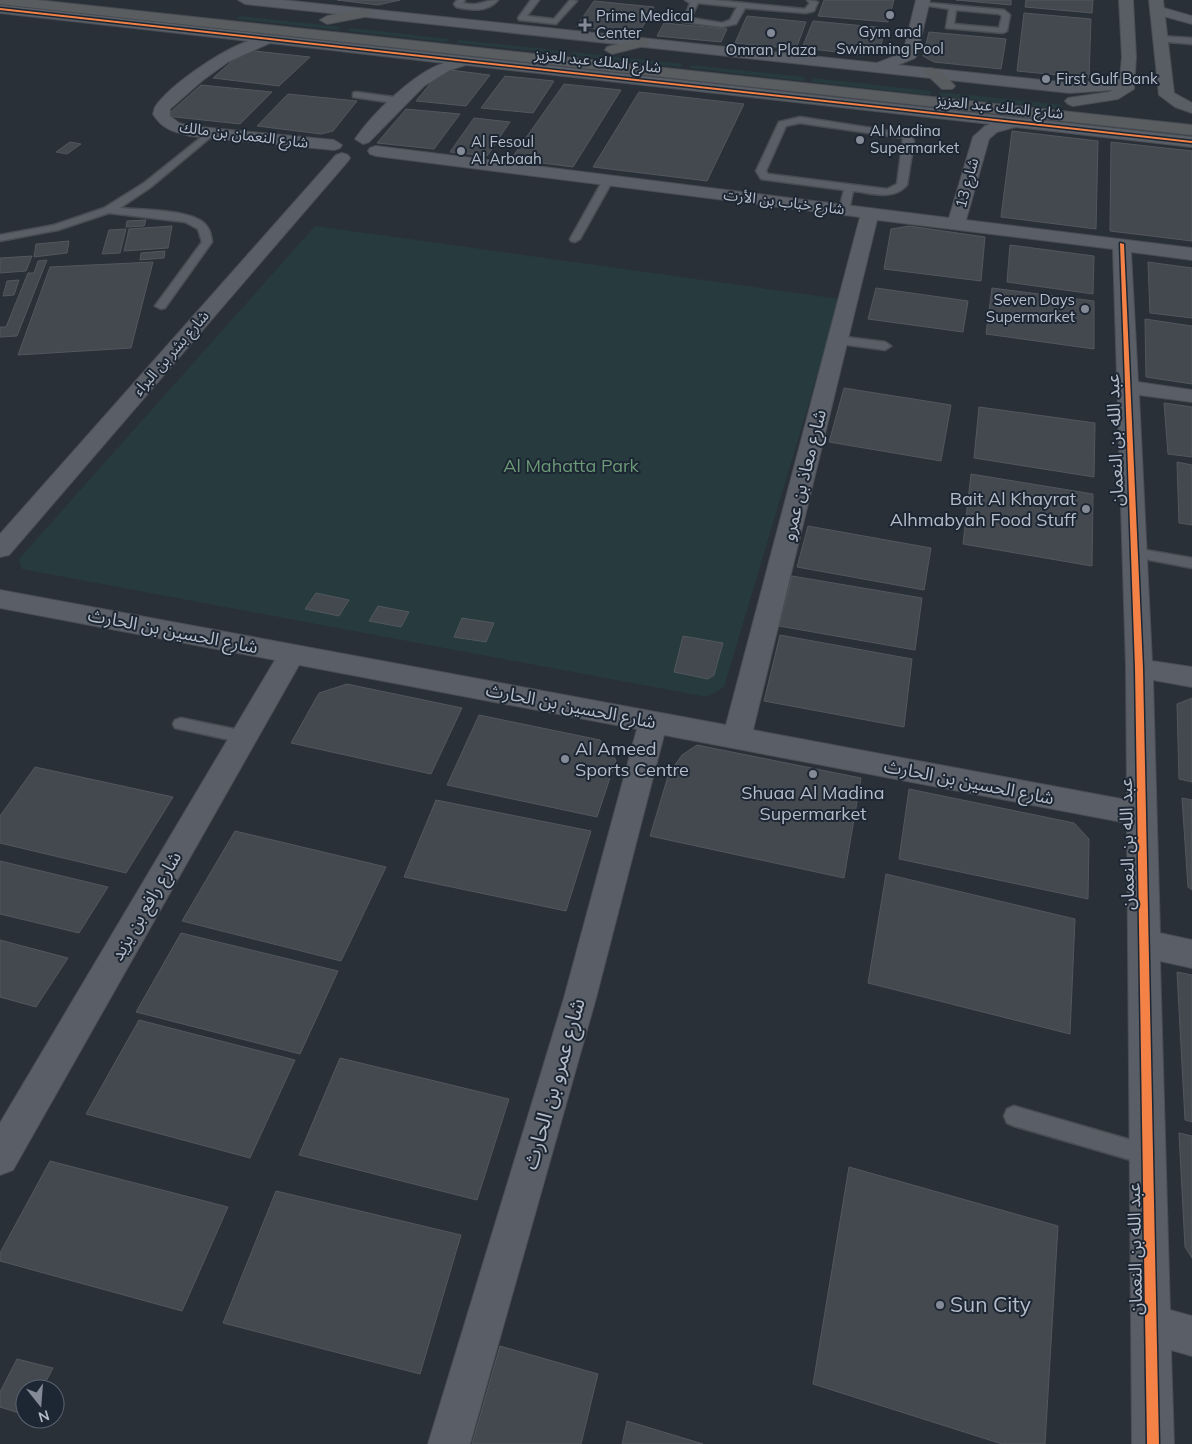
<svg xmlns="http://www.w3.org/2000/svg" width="1192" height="1444" viewBox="0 0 1192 1444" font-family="Mulish,'Noto Sans Arabic',sans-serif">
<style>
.green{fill:#273a3e}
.building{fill:#444950;stroke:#52575f}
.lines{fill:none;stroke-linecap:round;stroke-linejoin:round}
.lane-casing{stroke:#484c53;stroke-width:3}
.street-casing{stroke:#484c53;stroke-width:2}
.secondary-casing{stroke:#484c53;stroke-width:2}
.highway-casing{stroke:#474c53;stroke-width:2}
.lane{fill:#5a5e66;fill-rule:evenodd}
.street{fill:#5a5e66;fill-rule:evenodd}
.secondary{fill:#595d64;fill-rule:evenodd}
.highway{fill:#5a5d60;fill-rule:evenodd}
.cycleway-casing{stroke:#1d2633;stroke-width:3}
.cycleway{fill:#f48246;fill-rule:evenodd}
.poi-dot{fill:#848b96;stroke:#1d2633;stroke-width:2}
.labels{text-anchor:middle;stroke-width:4;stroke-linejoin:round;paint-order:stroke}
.far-poi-label{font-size:15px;fill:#b4bcc9;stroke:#1d2633;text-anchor:start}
.far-street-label{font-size:15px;fill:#b4bcc9;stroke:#1d2633}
.street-label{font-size:18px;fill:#b4bcc9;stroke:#1d2633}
.park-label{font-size:18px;fill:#6b9a76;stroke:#1d2633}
.poi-label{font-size:18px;fill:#b4bcc9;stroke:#1d2633;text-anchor:end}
.near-street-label{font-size:21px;fill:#b4bcc9;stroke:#1d2633}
.near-poi-label{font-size:21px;fill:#b4bcc9;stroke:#1d2633;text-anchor:start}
</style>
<rect width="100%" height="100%" fill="#2a3038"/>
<!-- green -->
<path class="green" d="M240,16L341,27L338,30L236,19Z
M351,28L449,39L446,42L347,31Z
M459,40L565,51L563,54L456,43Z
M573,52L683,64L680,67L570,55Z
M691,65L805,77L804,81L690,68Z
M813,78L931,91L930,95L812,82Z
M940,92L1062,105L1061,109L939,96Z
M315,226L840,299L724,687L707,697L22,569L19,559Z"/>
<!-- building -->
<path class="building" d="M337,0H400L378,5Z
M824,0H894L888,22L818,16Z
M956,0H1011V5Z
M1026,0H1093L1092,13L1025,7Z
M594,1L654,7L639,33L576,27Z
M1024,13L1091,19L1089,78L1017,71Z
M747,16L806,22L796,49L735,43Z
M813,21L886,28L879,51L863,55L802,48Z
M664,23L727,29L721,42L657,36Z
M929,32L1006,39L1001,69L934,62L923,56Z
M245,50L310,57L279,86L213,78Z
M442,69L490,75L466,106L416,101Z
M505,76L554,81L533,113L481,108Z
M564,84L621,90L573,167L511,159Z
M201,85L272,92L240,124L166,116Z
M639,92L744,104L707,181L593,167Z
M288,94L357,101L333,131L321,134L257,126Z
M406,109L460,114L434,149L377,143Z
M474,118L510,122L487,156L450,152Z
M1012,131L1098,141L1096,229L1001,217Z
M70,142L81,144L67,154L56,152Z
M1111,142L1192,151V241L1110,231Z
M146,220L144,226L126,227L127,221Z
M172,226L168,248L124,251L129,229Z
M909,226L985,237L981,281L884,269L891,229Z
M126,229L120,253L102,254L109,230Z
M69,241L67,253L34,257L36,244Z
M1010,245L1094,256L1093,294L1007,282Z
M165,251L164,258L140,260L141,253Z
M32,256L26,271L0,273V258Z
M47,260L17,336L0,337V327H6L28,273H34L38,261Z
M153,262L131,348L18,355L50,267Z
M1148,262L1192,268V318L1150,313Z
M19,280L14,295L3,296L7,281Z
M876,288L968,301L963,332L868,319Z
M992,288L1094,301V349L986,334Z
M1145,319L1192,326V384L1146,377Z
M844,388L951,405L941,461L829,442Z
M1164,403L1192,407V457L1168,454Z
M979,407L1095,423L1094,477L974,458Z
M1177,462L1192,465V525L1179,523Z
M971,474L1093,494L1092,566L963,544Z
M808,526L931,548L924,590L797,567Z
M792,576L922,598L915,650L779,626Z
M316,593L349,600L339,616L305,609Z
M378,606L409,612L401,627L369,621Z
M462,618L494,623L486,642L454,637Z
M780,635L912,659L904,727L764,701Z
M683,636L723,643L714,675L708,679L674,672Z
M347,684L462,708L431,774L291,743L319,693Z
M1192,698V782L1179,779L1177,704Z
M479,715L600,740L616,760L597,817L447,785Z
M697,745L861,778L844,878L650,836L669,773L682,755Z
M35,767L173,797L126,873L0,843V816Z
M909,789L1074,823L1089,839L1088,899L899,859Z
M1182,798L1192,800V890L1188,887Z
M436,800L591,831L566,911L404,877Z
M235,831L386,867L341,961L182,921Z
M0,861L108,887L79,933L0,914Z
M886,874L1075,919L1070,1034L868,983Z
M181,933L338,971L300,1054L136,1012Z
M0,940L68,958L36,1007L0,997Z
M1177,972L1192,975V1122L1185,1120Z
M139,1020L295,1060L250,1158L86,1114Z
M340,1058L509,1099L477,1200L299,1155Z
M1179,1133L1192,1136V1258L1185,1247Z
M50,1161L228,1207L182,1311L0,1261V1253Z
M849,1167L1058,1226L1045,1444H1002L813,1384Z
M276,1191L461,1235L420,1374L223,1323Z
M500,1346L598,1374L581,1444H472Z
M17,1359L53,1368L42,1389H25V1415L0,1407V1392Z
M627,1421L703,1444H622Z"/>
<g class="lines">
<defs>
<path id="lane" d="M457,0H465L463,3C480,7 483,0 498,0C487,13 471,10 456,7L454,4Z
M531,0H539L527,16L554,19L570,0L577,1L556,24L519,20L518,18Z
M685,0H714L805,9L810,3L807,0L818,2L814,11L806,13L745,8L736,24L722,27L683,22L690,3ZM698,3L737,7L730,20L722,23L691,18Z
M919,2L1004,10L1010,15L1007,31L1003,33L946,28L949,9L918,4ZM956,10L999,14L1002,16L999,28L954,24Z
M1159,36L1192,38V44L1156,41V37Z
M356,92L401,98L406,101L401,104L353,97V93Z
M800,117L910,134L914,141L907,185C893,201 872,193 853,191L849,210L844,213L839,210L844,190L761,179L756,171L779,122ZM800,123L903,138L897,184L887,189L768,174L766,171L786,126Z
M209,131L214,134L212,136L151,187L120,208C140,210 190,209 205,224C210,229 211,235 212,242L165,308L161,309L155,306L202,242L198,229L185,222L109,213L58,230L0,241V235L54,225L104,208L144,183Z
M608,177L613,180L580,239L575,242L571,241L570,239L603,180Z
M838,336L885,342L891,346L885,350L834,343L832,340Z
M1134,548L1192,558V568L1129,556L1127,553Z
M181,718L244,731L250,733L252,737L250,741L244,743L175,728L173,724L175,720Z
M1014,1106L1148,1145L1156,1148L1159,1155L1156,1162L1148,1165L1014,1126L1007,1123L1004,1116L1007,1109Z"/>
<path id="street" d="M238,0H283L877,63L903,53L916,0H930L917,55L915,58L898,65L1070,83L1127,79L1135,84L1127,89L1070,93L245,4Z
M0,5L1192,137V147L1015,127L997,132L989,139L966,220L1192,248V260L1131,252L1138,382L1192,390V402L1139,395L1152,661L1192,667V687L1153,680L1160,933L1192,940V968L1160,961L1170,1310L1192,1316V1356L1171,1350L1174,1444H1132L1127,823L664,735L596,998L470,1444H428L564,998L637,729L299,665L13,1170L0,1175V1123L275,660L0,608V590L726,725L860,217L376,156L370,154L368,151L370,148L376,146L949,218L973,137L985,126L990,124L466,65L450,70L424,86L369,142L363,144L355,139C372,114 415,72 444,63L270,43L228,62L203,80L170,109V116L179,123L190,126L334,140L342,145L340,148L334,150L190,136C174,132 162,129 153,114L155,107C171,84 223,49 249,41L0,13ZM877,220L1113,249L1126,668L1127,800L753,730Z
M1157,6L1192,16V24L1152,13L1150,10Z
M342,153L348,155L350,158L348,161L9,555L0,557V534L336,155Z"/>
<path id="secondary" d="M1119,0H1133L1136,57L1134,89L1118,99L1073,106L1068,104L1065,101L1068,98L1109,92L1119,87L1122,57Z
M1149,0H1163L1174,93L1192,103V113L1175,107L1159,95Z"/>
<path id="highway" d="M0,0H37L1192,125V135L0,4Z
M365,9L370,10L372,13L370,16L327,24L320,20L327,16Z
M643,38L650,42L648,45L612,54L605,50L607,47Z
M931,68C940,70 949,79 955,86L952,89H942L924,72L926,69Z"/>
</defs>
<!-- lane casing -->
<use href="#lane" class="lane-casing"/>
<!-- street casing -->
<use href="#street" class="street-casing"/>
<!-- secondary casing -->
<use href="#secondary" class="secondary-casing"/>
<!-- highway casing -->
<use href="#highway" class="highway-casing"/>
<!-- lane -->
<use href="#lane" class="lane"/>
<!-- street -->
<use href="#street" class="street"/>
<!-- secondary -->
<use href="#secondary" class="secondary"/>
<!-- highway -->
<use href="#highway" class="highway"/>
<defs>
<path id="cycleway" d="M0,8L1192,141V143L0,10Z
M1120,243L1124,244L1143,668L1159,1444H1147L1135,668Z"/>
</defs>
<!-- cycleway casing -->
<use href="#cycleway" class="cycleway-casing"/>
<!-- cycleway -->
<use href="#cycleway" class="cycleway"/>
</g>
<!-- markers -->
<g class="poi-dot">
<circle cx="890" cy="15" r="5"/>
<path d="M582.5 17.5h5v5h5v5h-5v5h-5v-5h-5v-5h5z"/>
<circle cx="771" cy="33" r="5"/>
<circle cx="1046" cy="79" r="5"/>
<circle cx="860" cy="140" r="5"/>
<circle cx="461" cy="151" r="5"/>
<circle cx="1085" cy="309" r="5"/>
<circle cx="1086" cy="509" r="5"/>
<circle cx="565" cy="759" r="5"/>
<circle cx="813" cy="774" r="5"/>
<circle cx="940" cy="1305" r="5"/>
</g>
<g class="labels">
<!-- far-poi labels -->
<g class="far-poi-label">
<text x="596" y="21">Prime Medical<tspan x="596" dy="17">Center</tspan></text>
<text x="890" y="37" text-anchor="middle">Gym and<tspan x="890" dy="17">Swimming Pool</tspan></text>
<text x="771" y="55" text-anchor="middle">Omran Plaza</text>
<text x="1056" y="84">First Gulf Bank</text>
<text x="870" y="136">Al Madina<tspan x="870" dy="17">Supermarket</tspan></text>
<text x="471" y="147">Al Fesoul<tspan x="471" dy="17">Al Arbaah</tspan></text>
<text x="1075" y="305" text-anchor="end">Seven Days<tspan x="1075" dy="17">Supermarket</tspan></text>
</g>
<!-- far-street labels -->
<g class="far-street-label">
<text transform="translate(598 61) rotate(6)" y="5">شارع الملك عبد العزيز</text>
<text transform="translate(1000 107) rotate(6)" y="5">شارع الملك عبد العزيز</text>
<text transform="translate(244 135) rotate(7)" y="5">شارع النعمان بن مالك</text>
<text transform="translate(967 183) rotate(-75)" y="5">شارع 13</text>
<text transform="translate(784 202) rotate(7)" y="5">شارع خباب بن الأرت</text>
<text transform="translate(171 353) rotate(-49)" y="5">شارع بشر بن البراء</text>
</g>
<!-- street labels -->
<g class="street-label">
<text transform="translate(1115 440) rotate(-92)" y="6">عبد الله بن النعمان</text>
<text transform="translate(804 475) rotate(-76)" y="6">شارع معاذ بن عمرو</text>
<text transform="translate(173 631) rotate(11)" y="6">شارع الحسين بن الحارث</text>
<text transform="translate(571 706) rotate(11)" y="6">شارع الحسين بن الحارث</text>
<text transform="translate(969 782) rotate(11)" y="6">شارع الحسين بن الحارث</text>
<text transform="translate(1127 844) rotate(-91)" y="6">عبد الله بن النعمان</text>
<text transform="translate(146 906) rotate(-60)" y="6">شارع رافع بن يزيد</text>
<text transform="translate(1135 1249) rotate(-91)" y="6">عبد الله بن النعمان</text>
</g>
<!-- park labels -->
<g class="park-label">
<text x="571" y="472">Al Mahatta Park</text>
</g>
<!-- poi labels -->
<g class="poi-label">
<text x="1076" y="505">Bait Al Khayrat<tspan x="1076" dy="21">Alhmabyah Food Stuff</tspan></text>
<text x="575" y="755" text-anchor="start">Al Ameed<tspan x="575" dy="21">Sports Centre</tspan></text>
<text x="813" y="799" text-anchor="middle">Shuaa Al Madina<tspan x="813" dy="21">Supermarket</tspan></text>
</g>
<!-- near-street labels -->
<g class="near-street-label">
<text transform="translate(554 1084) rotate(-74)" y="7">شارع عمرو بن الحارث</text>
</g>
<!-- near-poi labels -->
<g class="near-poi-label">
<text x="950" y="1312">Sun City</text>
</g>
</g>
<!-- north arrow -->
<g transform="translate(40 1404) rotate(163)"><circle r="24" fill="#1d2633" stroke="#59626f"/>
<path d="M0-4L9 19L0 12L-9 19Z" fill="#848b96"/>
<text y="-8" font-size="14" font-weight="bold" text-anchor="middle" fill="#b4bcc9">N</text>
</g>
</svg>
